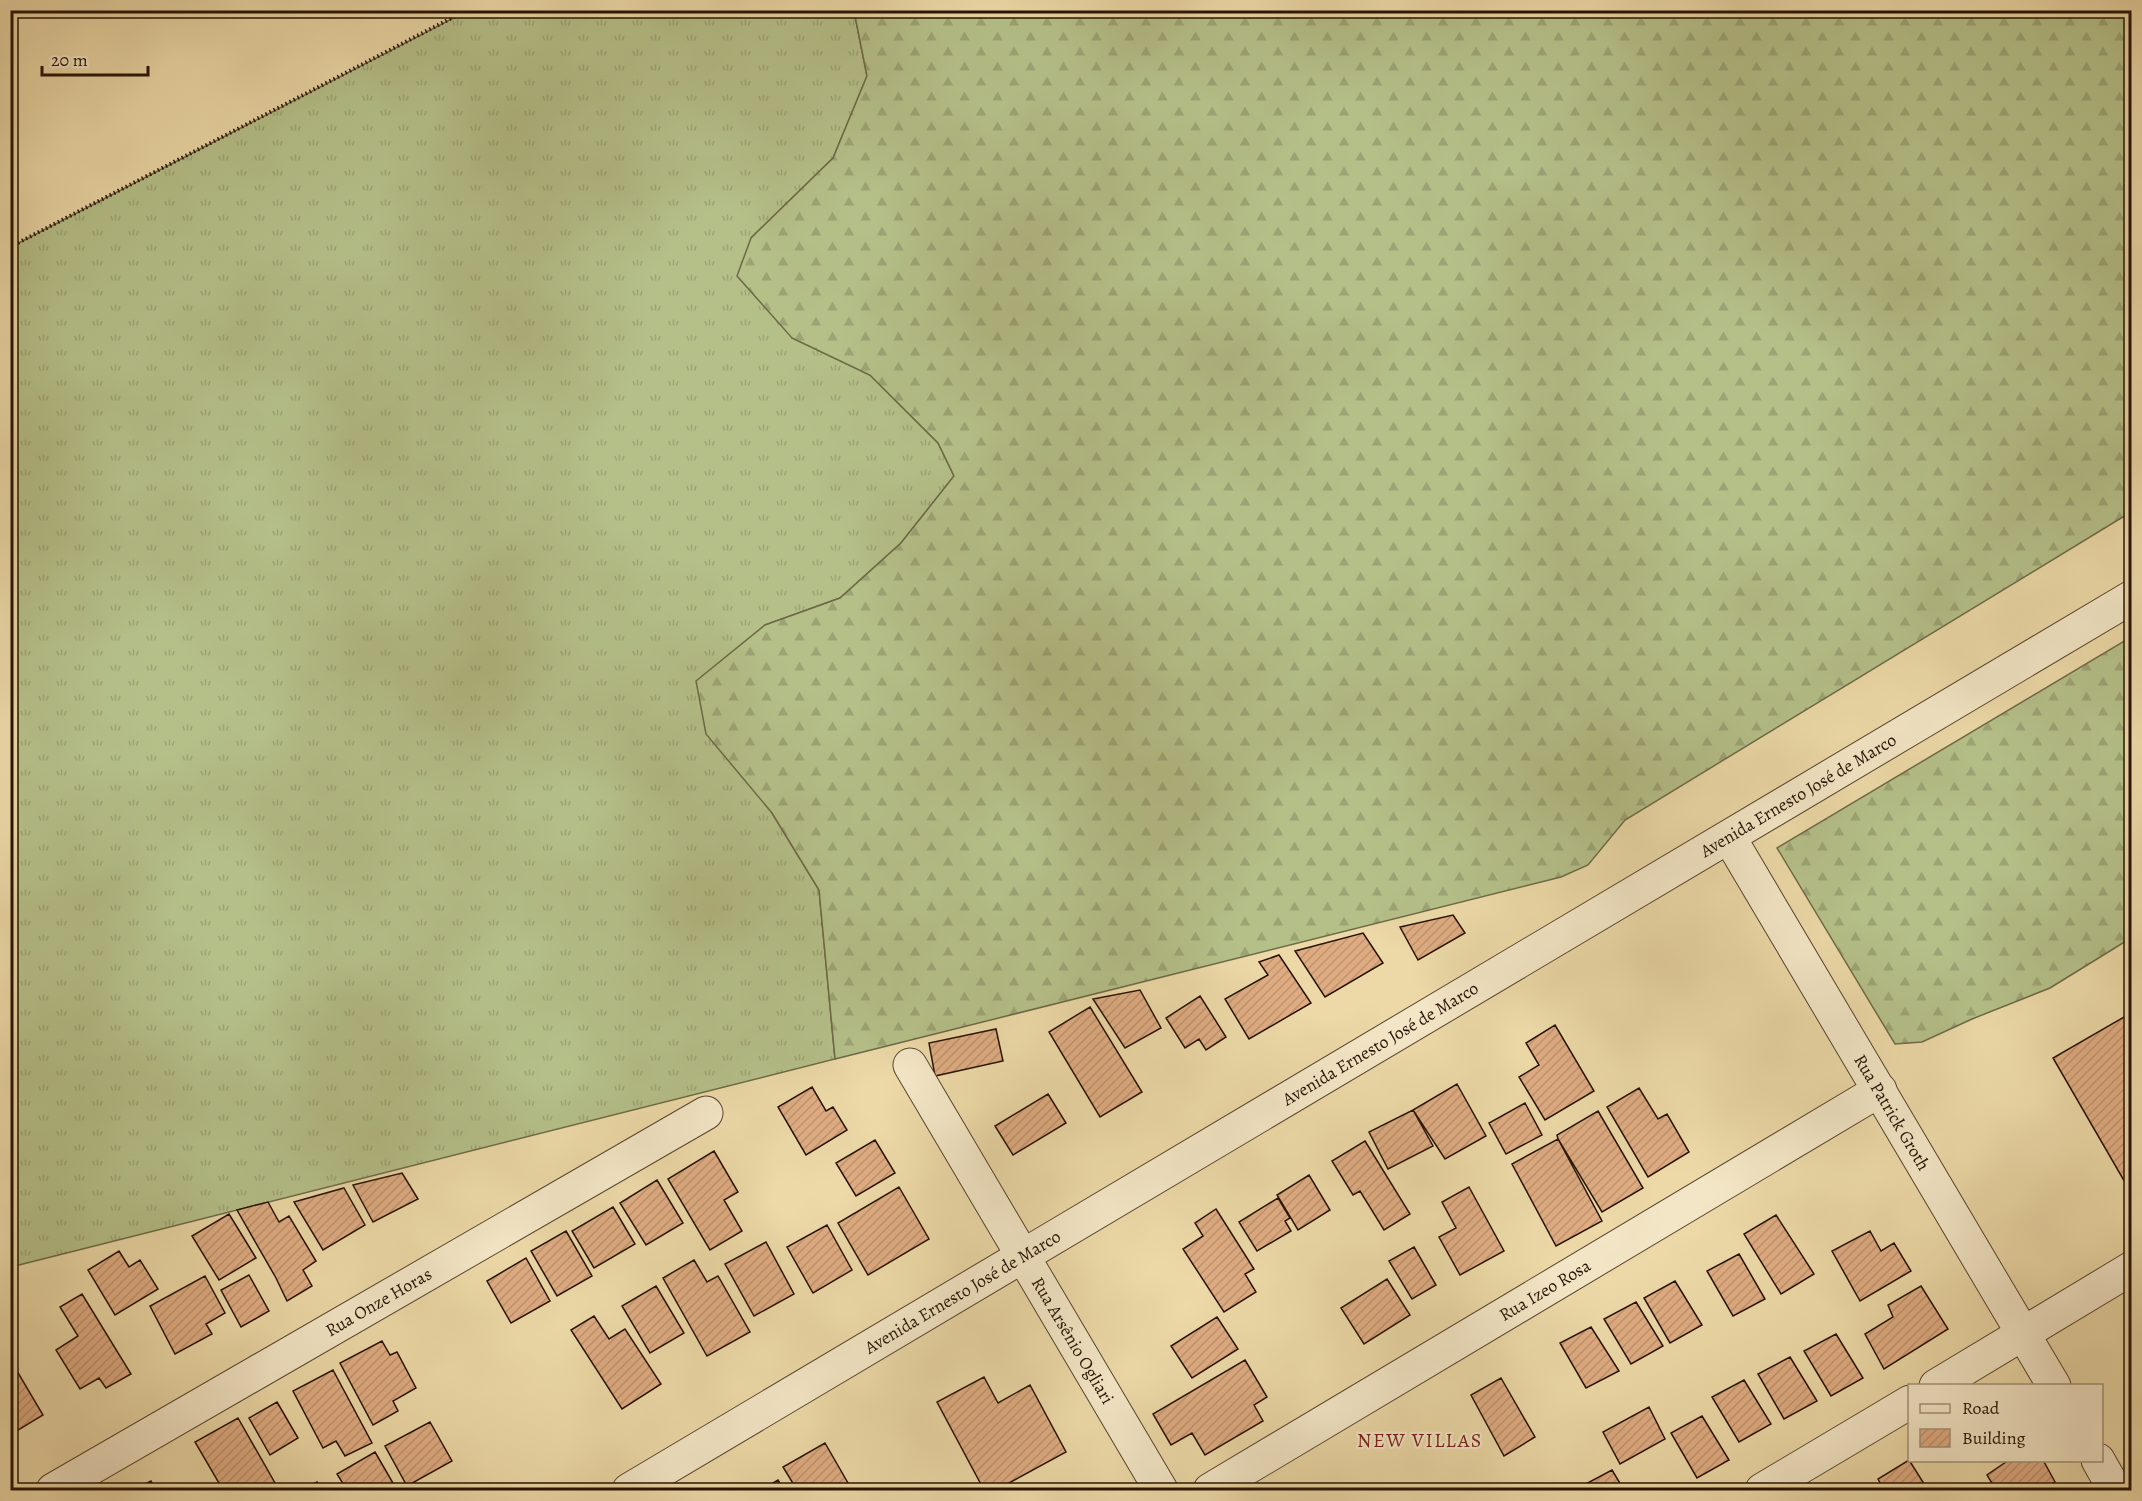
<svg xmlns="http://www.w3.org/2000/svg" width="2142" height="1501" viewBox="0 0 2142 1501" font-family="Alegreya,serif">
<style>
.grass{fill:url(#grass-tufts);stroke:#6e6a47;stroke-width:1.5}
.forest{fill:url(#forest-firs);stroke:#6e6a47;stroke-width:1.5}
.building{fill:url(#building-hatch);stroke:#271305;stroke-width:1.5}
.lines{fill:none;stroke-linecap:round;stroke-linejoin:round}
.minor-casing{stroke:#58442e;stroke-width:35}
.tertiary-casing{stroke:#58442e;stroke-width:35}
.path{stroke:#271305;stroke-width:4;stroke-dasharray:1.5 3;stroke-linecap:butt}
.minor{stroke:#f3e6c6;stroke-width:33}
.tertiary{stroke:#f3e6c6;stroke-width:33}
.labels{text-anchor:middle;stroke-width:4.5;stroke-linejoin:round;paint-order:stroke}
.street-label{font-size:18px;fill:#271305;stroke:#f3e6c6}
.neighbourhood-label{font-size:20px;letter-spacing:1.5px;fill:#7a1f14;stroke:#f3e6c6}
</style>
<defs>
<pattern id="grass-tufts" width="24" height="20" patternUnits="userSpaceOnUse" patternTransform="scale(1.5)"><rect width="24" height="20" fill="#b5c089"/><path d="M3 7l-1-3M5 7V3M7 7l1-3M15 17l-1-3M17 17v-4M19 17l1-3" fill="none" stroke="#9ca475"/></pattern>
<pattern id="forest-firs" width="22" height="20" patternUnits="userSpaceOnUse" patternTransform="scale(1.5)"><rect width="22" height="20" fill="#b5c089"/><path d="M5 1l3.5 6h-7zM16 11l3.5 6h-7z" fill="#9ca475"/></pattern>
<pattern id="building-hatch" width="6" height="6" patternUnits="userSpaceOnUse" patternTransform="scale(1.5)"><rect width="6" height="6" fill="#dfac82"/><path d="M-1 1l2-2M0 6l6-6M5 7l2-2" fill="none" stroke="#bf936f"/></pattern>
</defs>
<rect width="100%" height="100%" fill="#ecd9a7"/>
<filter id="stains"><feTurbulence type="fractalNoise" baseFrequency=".00333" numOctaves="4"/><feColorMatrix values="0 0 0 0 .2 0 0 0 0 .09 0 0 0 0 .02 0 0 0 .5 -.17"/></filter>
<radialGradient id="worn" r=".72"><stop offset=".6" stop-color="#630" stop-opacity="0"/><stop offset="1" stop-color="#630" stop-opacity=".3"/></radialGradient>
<!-- grass -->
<path class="grass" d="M467,11H854L867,76L833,158L751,238L792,338L870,375L938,443L954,476L901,543L840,598L765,625L772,813L819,890L835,1059L11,1267V247Z"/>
<!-- forest -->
<path class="forest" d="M854,11H2131V512L1625,820L1588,865L1561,877L835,1059L819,890L772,813L706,734L696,681L765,625L840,598L901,543L954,476L938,443L870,375L792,338L737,276L751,238L833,158L867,76Z
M2131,637V938L2050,988L1972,1019L1922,1042L1895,1044L1777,848Z"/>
<!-- building -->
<path class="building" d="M1453,915L1465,933L1418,960L1400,927Z
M1363,933L1383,963L1325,997L1295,951Z
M1279,955L1311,1003L1249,1039L1225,999L1268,975L1259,962Z
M1140,990L1161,1028L1125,1048L1093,999Z
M1200,996L1226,1037L1206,1050L1199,1039L1185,1048L1166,1018Z
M1090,1007L1142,1092L1100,1117L1049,1032Z
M2131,1013L2132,1190L2130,1191L2053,1058Z
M1555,1025L1594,1091L1545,1120L1519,1077L1539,1065L1526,1043Z
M996,1029L1003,1061L935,1076L929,1043Z
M1457,1084L1486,1136L1445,1159L1413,1110Z
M812,1087L826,1111L833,1107L847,1130L806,1155L778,1107Z
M1639,1088L1658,1119L1667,1114L1689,1152L1648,1177L1607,1107Z
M1048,1094L1066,1123L1013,1155L995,1126Z
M1525,1103L1542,1135L1506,1154L1489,1123Z
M1413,1110L1433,1146L1388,1169L1369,1132Z
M1598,1111L1643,1188L1602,1212L1558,1139L1557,1135Z
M1558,1139L1602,1221L1556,1246L1512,1164Z
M875,1140L895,1173L856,1196L836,1163Z
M1365,1141L1410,1214L1384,1230L1360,1191L1353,1195L1332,1161Z
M714,1151L738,1192L724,1200L742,1231L710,1250L668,1179Z
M402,1173L418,1199L373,1222L353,1185Z
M1309,1175L1330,1210L1298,1230L1277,1195Z
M657,1180L683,1223L646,1245L620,1203Z
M899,1187L929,1239L868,1275L838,1223Z
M1469,1187L1504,1251L1460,1275L1439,1237L1456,1228L1442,1202Z
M344,1188L365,1225L323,1250L294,1202Z
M1278,1198L1290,1218L1285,1221L1291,1231L1257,1251L1239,1222Z
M268,1202L279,1222L289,1216L316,1261L303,1270L312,1286L287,1301L276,1278L237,1210Z
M613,1207L635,1244L594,1268L572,1231Z
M1216,1209L1254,1269L1245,1274L1256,1292L1224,1312L1183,1249L1203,1236L1195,1223Z
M229,1214L256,1258L219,1280L192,1236Z
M1776,1215L1814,1274L1781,1294L1744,1234Z
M827,1225L852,1270L813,1293L787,1247Z
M566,1231L592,1276L557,1296L531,1251Z
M1870,1231L1881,1251L1894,1243L1911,1271L1860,1301L1832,1251Z
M766,1242L794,1294L754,1316L725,1264Z
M1414,1247L1436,1285L1412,1299L1389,1261Z
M119,1251L129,1267L140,1260L158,1289L115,1315L88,1270Z
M1739,1254L1765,1299L1733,1316L1707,1271Z
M526,1258L550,1301L511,1323L487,1281Z
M694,1260L707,1282L718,1276L750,1332L707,1356L663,1278Z
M249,1275L269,1311L241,1327L221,1290Z
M205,1276L225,1313L206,1324L212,1334L175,1354L150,1306Z
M1387,1279L1410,1315L1364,1344L1341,1308Z
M1675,1281L1702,1325L1670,1343L1644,1298Z
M656,1286L684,1333L650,1353L622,1306Z
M1921,1286L1948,1329L1884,1369L1865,1334L1893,1317L1888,1305Z
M82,1294L131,1374L106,1388L99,1378L80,1389L56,1350L78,1336L60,1307Z
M1636,1302L1663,1346L1631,1364L1604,1319Z
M594,1316L609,1339L625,1329L661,1384L622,1409L571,1330Z
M1217,1317L1238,1349L1192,1378L1171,1346Z
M1591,1327L1619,1371L1586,1388L1560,1343Z
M1836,1334L1863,1378L1831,1396L1804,1351Z
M382,1341L390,1355L397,1352L416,1388L393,1401L398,1411L373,1425L340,1363Z
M1790,1357L1817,1401L1784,1419L1758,1374Z
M1245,1360L1267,1397L1254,1405L1263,1421L1205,1455L1192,1433L1171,1445L1153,1414Z
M333,1370L372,1443L345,1456L336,1441L323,1448L293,1391Z
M17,1371L43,1415L10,1435V1375Z
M984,1377L998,1403L1030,1385L1066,1452L996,1490H984L937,1402Z
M1501,1378L1535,1437L1504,1456L1471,1395Z
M1744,1380L1771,1424L1739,1442L1712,1397Z
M277,1402L298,1438L270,1455L249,1418Z
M1649,1407L1665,1439L1620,1464L1603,1432Z
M1702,1416L1729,1460L1697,1478L1671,1433Z
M238,1418L279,1490H223L195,1442Z
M430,1422L452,1461L407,1486L385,1446Z
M825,1443L852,1490H797L783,1467Z
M375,1452L397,1490H347L337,1474Z
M1909,1460L1928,1490H1884L1878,1479Z
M2009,1460H2043L2055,1482L2041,1490H1996L1987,1475Z
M1612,1470L1624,1490H1582L1580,1487Z
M778,1480L784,1490H761Z
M151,1481L156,1490H133Z
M317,1482L322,1490H302Z"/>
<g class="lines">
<defs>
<g id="minor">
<path id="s1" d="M1729,837L2054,1386"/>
<path id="s2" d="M910,1065L1161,1490"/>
<path d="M1936,1386L2132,1268"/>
<path d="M2098,1460L2115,1490"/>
<path id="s3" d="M53,1490L706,1113"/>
<path id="s4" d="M1210,1490L1880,1090"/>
<path d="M1762,1490L1910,1402"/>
</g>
<g id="tertiary">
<path id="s5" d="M629,1490L2132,597"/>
</g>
</defs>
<!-- minor casing -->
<use href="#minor" class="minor-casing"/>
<!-- tertiary casing -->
<use href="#tertiary" class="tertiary-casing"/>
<!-- path -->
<path class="path" d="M10,247L467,10"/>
<!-- minor -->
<use href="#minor" class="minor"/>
<!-- tertiary -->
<use href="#tertiary" class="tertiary"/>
</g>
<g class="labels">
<!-- street labels -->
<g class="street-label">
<text dy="6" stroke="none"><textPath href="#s5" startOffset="1360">Avenida Ernesto José de Marco</textPath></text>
<text dy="6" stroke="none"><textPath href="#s5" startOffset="874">Avenida Ernesto José de Marco</textPath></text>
<text dy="6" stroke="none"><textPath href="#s1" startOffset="320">Rua Patrick Groth</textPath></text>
<text dy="6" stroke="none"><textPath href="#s4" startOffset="390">Rua Izeo Rosa</textPath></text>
<text dy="6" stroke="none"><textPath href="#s5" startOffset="388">Avenida Ernesto José de Marco</textPath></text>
<text dy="6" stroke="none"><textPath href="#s3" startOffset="376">Rua Onze Horas</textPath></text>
<text dy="6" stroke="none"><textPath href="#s2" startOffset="320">Rua Arsênio Ogliari</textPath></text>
</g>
<!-- neighbourhood labels -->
<g class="neighbourhood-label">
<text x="1420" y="1447">NEW VILLAS</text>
</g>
</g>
<!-- margin -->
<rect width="2142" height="1501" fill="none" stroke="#ecd9a7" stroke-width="36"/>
<rect x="12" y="12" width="2118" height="1477" fill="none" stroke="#271305" stroke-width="3"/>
<rect x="18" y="18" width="2106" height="1465" fill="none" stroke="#271305" stroke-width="1.5"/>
<!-- legend -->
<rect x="1908" y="1384" width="195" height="78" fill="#f3e6c6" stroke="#a19279" stroke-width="1.5"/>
<rect x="1920" y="1404" width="30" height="9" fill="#f3e6c6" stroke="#a19279" stroke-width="1.5"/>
<text x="1962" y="1414" font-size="18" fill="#271305">Road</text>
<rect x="1920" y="1429" width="30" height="18" fill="url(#building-hatch)" stroke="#a19279" stroke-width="1.5"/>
<text x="1962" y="1444" font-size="18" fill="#271305">Building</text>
<!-- scale -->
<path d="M42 66v9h106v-9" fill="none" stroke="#271305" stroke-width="3"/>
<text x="51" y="66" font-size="18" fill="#271305" stroke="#f3e6c6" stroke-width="4.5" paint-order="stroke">20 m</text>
<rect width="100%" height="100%" filter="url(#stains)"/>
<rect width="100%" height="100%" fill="url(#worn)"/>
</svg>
